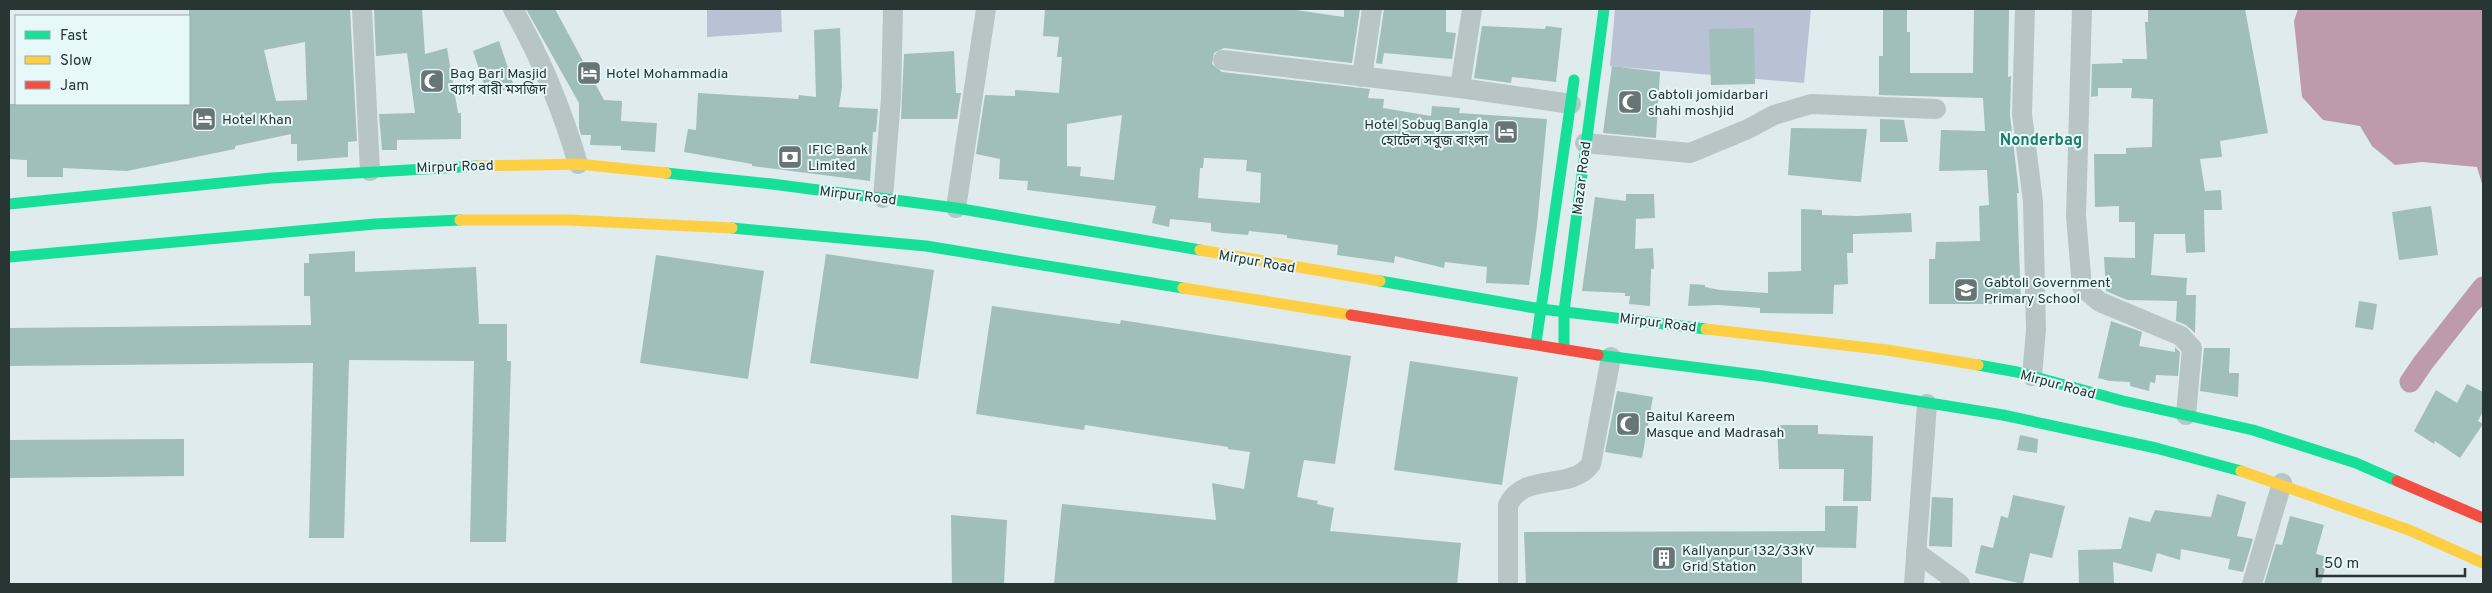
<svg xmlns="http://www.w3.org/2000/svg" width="2492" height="593" viewBox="0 0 2492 593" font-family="Overpass,'Noto Sans Bengali',sans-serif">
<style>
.green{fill:#b9c1d4}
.water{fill:#bd9bac}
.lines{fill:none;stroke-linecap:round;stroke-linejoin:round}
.canal{stroke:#bd9bac;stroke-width:21}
.building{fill:#a1bfba;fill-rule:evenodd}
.street{stroke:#b8c5c5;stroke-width:20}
.fast{stroke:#16e098;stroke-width:11}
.slow{stroke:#ffcf43;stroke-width:11}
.jam{stroke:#f24e42;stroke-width:11}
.labels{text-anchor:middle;stroke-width:4;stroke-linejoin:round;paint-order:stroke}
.poi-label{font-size:14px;fill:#273533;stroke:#e6f8f9;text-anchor:start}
.street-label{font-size:14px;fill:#273533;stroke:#e6f8f9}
.quarter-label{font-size:16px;font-weight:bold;fill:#1f7e68;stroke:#e6f8f9}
</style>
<rect width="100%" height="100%" fill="#dfebec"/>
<!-- green -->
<path class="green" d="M707,9H781L782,32L707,37Z
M1615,9H1811L1804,83L1610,66Z"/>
<!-- water -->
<path class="water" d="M2298,9H2483V187L2477,167L2422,162L2395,165L2372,146L2360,126L2323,120L2302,97L2294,21Z
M2483,284V306L2432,350L2457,313Z"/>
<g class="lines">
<!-- canal -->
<path class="canal" d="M2410,382L2423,363L2483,287"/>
</g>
<!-- building -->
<path class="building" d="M189,9H350L357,141L348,142V157L297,161V144H291V134L235,146V149L127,171L63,168V177H27V160L9,159V104H189ZM305,42L307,100L276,101L264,50Z
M374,9H422L425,54L447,48L458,113H461V139L397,140V150H382L379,114L415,113L407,53L376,56Z
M526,9H555L604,100L622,101L621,121L657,123L655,152L621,150V146L590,145L591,135H581L579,128V103Z
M1045,9H1289L1344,17V9H1360L1352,63L1224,48L1214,53L1212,64L1222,72L1370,89L1368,98L1384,99L1383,108L1431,116L1432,106L1460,108L1459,113L1547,119L1537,225L1529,285L1486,283L1487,267L1445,262L1444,268L1395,256L1394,263L1337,255L1338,245L1287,238V235L1249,231L1248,235L1223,233L1211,231V223L1170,219L1169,227L1152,223L1156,206L1027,190L1028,181L999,179L1000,159L976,154L985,95L1015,96V90L1059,93L1062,57H1057L1059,37L1043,36ZM1122,115L1114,180L1080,176L1081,167L1067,166V124ZM1204,158L1247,160L1246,171L1261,173L1260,203L1198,198L1200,168H1203Z
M1384,9H1446V32L1456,33L1452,59L1384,53L1382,64L1376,63Z
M1883,9H1907V32H1910V73H1973L1974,9H2009L2008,77L2011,76L2010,115L2019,193H2017L2021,304H1929V259H1935L1936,242L1980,241L1979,206L1989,205L1987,170L1939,171L1941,130L1985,131L1983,98L1879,95V56H1883Z
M2148,9H2245L2268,133L2220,141L2222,157L2200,159L2205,191L2221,190L2222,210H2204L2205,252L2186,253L2185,234H2154L2151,275L2187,278L2186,295H2196L2195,333L2186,325L2176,321L2177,301L2127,300L2106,291L2104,257L2135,258V222H2119V206L2095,207L2094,154H2126V148L2152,147L2153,99L2131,98L2132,88H2098V96L2091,97L2092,64L2123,63L2122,59H2147L2145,22H2148Z
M1482,26L1545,29L1546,26L1562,28L1556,82L1512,77L1511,83L1474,78Z
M840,28L842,87L839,107L878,109L876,132H873L870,181L752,166V164L684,152L688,129L696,130L698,93L798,99L799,95L816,97L814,30Z
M1754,28L1755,84L1711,85L1709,29Z
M499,41L514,86L488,96L473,51Z
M954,51L956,93H961L957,119H901L904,54Z
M1612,66L1660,72L1656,138L1603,133Z
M1880,119L1904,120L1908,142H1880Z
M1791,128L1867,129L1861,182L1788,175Z
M1626,194H1654L1655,218L1636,219L1635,249L1653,248L1654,269H1651L1650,306L1629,304L1630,296H1625V293L1582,291L1595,197L1626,201Z
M2431,206L2438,255L2399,260L2392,212Z
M1801,209L1822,210V215L1858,216L1911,213L1912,232L1853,234V253H1847L1848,284L1834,285L1833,314L1760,313V308L1719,305L1688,306L1690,284L1705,285V287L1720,290L1768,293V272L1801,271Z
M355,251V272L476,267L479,324H507V361H511L506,542H470L474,361L349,360L344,538H309L313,363L9,366V328L311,325L310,296H304V263H309V254Z
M826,254L934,270L918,379L810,363Z
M656,255L764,271L748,379L640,363Z
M2359,301L2377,304L2373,330L2355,327Z
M992,306L1120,324L1121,320L1351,356L1335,464L1304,460L1297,497L1318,501L1317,504L1334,508L1330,531L1461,543L1457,584H1054L1062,504L1216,520L1212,483L1244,489L1250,452L1228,449V447L1085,425L1084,430L976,414Z
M2111,321L2142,332L2139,346L2175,352V347L2180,352L2178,376L2156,375L2155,383L2150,382L2149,391L2130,386V382L2110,381L2098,378Z
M2204,348H2230L2229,373H2239L2238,397L2200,391Z
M1410,361L1518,377L1502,485L1394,470Z
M2467,384L2483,392V411L2478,421L2483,424L2460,458L2435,441L2434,444L2414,431L2436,390L2457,403Z
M1617,391L1653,397L1642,458L1605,452Z
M1777,425H1818V434L1873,436L1871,501H1843L1844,469H1779Z
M2020,435L2038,439L2037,453L2017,450Z
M184,439V476L9,478V440Z
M2217,494L2246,502L2237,536L2253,539L2243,572L2228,569L2230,559L2181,549L2180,560L2157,553L2152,572L2113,562L2114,584H2079L2078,550L2121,549L2129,517L2150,522L2155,510L2211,517Z
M2013,495L2065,506L2052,558L2030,553L2023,584L1975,573L1981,545L1993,548L2001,516L2008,518Z
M1932,497L1953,498L1952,547L1929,546Z
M1825,506H1858L1856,548L1802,547V584H1526L1524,532L1825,531Z
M951,515L1007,520L1004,584H952Z
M2290,516L2324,525L2316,554L2328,557L2321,584H2264L2276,544L2282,545Z"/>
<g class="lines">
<!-- street -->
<path class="street" d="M362,9L370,171
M513,9C541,58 562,109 578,164
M2025,9L2022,114L2033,202L2036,330L2032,376
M2082,9L2076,216L2082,287L2100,302L2181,336L2192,348L2186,415
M1223,60L1460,88L1571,104
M1362,77L1372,9
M1460,88L1472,9
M1585,143L1690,153L1748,129L1774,115L1811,104L1936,109
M883,198L891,98L893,9
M956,208L986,9
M1916,552L1960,584
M1508,584V505C1524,471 1571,492 1591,464L1611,357
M1914,584L1927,404
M2252,584L2282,483"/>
<!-- fast -->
<path class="fast" d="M666,173L772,184L956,208L1200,250
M9,204L271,178L477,166
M732,228L926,246L1183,288
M9,257L375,224L460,220
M1380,281L1541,309L1706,329
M1536,343L1574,80
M1564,348V311L1604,9
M1598,355L1763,376L2003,415L2156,448L2241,471
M1978,365L2017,372L2123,401L2253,430L2356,463L2397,481"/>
<!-- slow -->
<path class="slow" d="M477,166L578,164L666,173
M460,220H568L732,228
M1200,250L1380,281
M1183,288L1351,315
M1706,329L1887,350L1978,365
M2241,471L2409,530L2483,563"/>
<!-- jam -->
<path class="jam" d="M1351,315L1598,355
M2397,481L2483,518"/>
</g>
<!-- icons -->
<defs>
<symbol id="hotel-square" viewBox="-11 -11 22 22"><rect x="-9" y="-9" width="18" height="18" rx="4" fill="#677574" stroke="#e6f8f9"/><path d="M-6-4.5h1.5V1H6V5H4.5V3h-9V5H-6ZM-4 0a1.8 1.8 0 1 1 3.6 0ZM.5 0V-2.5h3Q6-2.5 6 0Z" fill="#fff"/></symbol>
<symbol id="mosque-square" viewBox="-11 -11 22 22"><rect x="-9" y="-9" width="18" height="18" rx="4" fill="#677574" stroke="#e6f8f9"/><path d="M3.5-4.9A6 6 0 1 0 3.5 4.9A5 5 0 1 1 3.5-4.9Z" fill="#fff"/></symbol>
<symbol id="bank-square" viewBox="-11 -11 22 22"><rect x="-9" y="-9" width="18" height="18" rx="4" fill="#677574" stroke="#e6f8f9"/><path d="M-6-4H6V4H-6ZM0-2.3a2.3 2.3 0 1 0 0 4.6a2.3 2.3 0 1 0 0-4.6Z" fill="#fff"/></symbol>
<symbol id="school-square" viewBox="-11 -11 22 22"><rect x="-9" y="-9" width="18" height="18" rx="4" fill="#677574" stroke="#e6f8f9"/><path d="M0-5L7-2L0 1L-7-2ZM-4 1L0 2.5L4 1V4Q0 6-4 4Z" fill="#fff"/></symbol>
<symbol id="building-square" viewBox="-11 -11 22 22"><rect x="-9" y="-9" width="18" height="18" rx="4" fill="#677574" stroke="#e6f8f9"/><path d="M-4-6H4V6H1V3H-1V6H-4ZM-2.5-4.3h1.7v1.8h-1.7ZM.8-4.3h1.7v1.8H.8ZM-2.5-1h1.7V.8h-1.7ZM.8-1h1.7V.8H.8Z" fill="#fff"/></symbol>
</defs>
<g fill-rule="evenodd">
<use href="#hotel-square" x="575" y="59" width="28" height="28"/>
<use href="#mosque-square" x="418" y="67" width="28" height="28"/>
<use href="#mosque-square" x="1616" y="88" width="28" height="28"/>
<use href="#hotel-square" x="190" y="105" width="28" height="28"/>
<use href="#hotel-square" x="1492" y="118" width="28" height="28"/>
<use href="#bank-square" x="776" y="143" width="28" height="28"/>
<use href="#school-square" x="1952" y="276" width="28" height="28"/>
<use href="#mosque-square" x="1614" y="410" width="28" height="28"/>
<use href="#building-square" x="1650" y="544" width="28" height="28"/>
</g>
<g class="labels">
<!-- poi labels -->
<g class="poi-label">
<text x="450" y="78">Bag Bari Masjid<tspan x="450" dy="16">ব্যাগ বারী মসজিদ</tspan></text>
<text x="606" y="78">Hotel Mohammadia</text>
<text x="1648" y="99">Gabtoli jomidarbari<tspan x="1648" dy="16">shahi moshjid</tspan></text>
<text x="222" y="124">Hotel Khan</text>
<text x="1488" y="129" text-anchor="end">Hotel Sobug Bangla<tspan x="1488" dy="16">হোটেল সবুজ বাংলা</tspan></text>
<text x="808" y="154">IFIC Bank<tspan x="808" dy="16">Limited</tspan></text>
<text x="1984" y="287">Gabtoli Government<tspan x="1984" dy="16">Primary School</tspan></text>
<text x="1646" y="421">Baitul Kareem<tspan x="1646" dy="16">Masque and Madrasah</tspan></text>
<text x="1682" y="555">Kallyanpur 132/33kV<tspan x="1682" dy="16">Grid Station</tspan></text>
</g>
<!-- street labels -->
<g class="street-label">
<text transform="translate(455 166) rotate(-2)" y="5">Mirpur Road</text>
<text transform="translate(1581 178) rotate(-83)" y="5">Mazar Road</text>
<text transform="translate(858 195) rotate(7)" y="5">Mirpur Road</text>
<text transform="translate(1257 261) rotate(10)" y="5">Mirpur Road</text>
<text transform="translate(1658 322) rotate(7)" y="5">Mirpur Road</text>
<text transform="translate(2058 384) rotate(15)" y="5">Mirpur Road</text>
</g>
<!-- quarter labels -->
<g class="quarter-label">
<text x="2041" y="145">Nonderbag</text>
</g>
</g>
<!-- border -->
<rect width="2492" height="593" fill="none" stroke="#273533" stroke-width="20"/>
<!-- legend -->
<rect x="15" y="15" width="175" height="90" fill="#e6f8f9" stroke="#9aaaaa"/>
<rect x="25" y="31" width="25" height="8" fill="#16e098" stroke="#9aaaaa"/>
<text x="60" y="40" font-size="15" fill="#273533">Fast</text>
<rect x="25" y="56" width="25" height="8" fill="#ffcf43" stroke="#9aaaaa"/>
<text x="60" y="65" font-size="15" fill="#273533">Slow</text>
<rect x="25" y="81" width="25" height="8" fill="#f24e42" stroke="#9aaaaa"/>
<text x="60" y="90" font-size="15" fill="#273533">Jam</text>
<!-- scale -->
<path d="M2317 568v8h148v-8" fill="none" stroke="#273533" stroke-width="2.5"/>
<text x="2324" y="568" font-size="15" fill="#273533" stroke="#e6f8f9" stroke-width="4" paint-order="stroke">50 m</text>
</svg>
